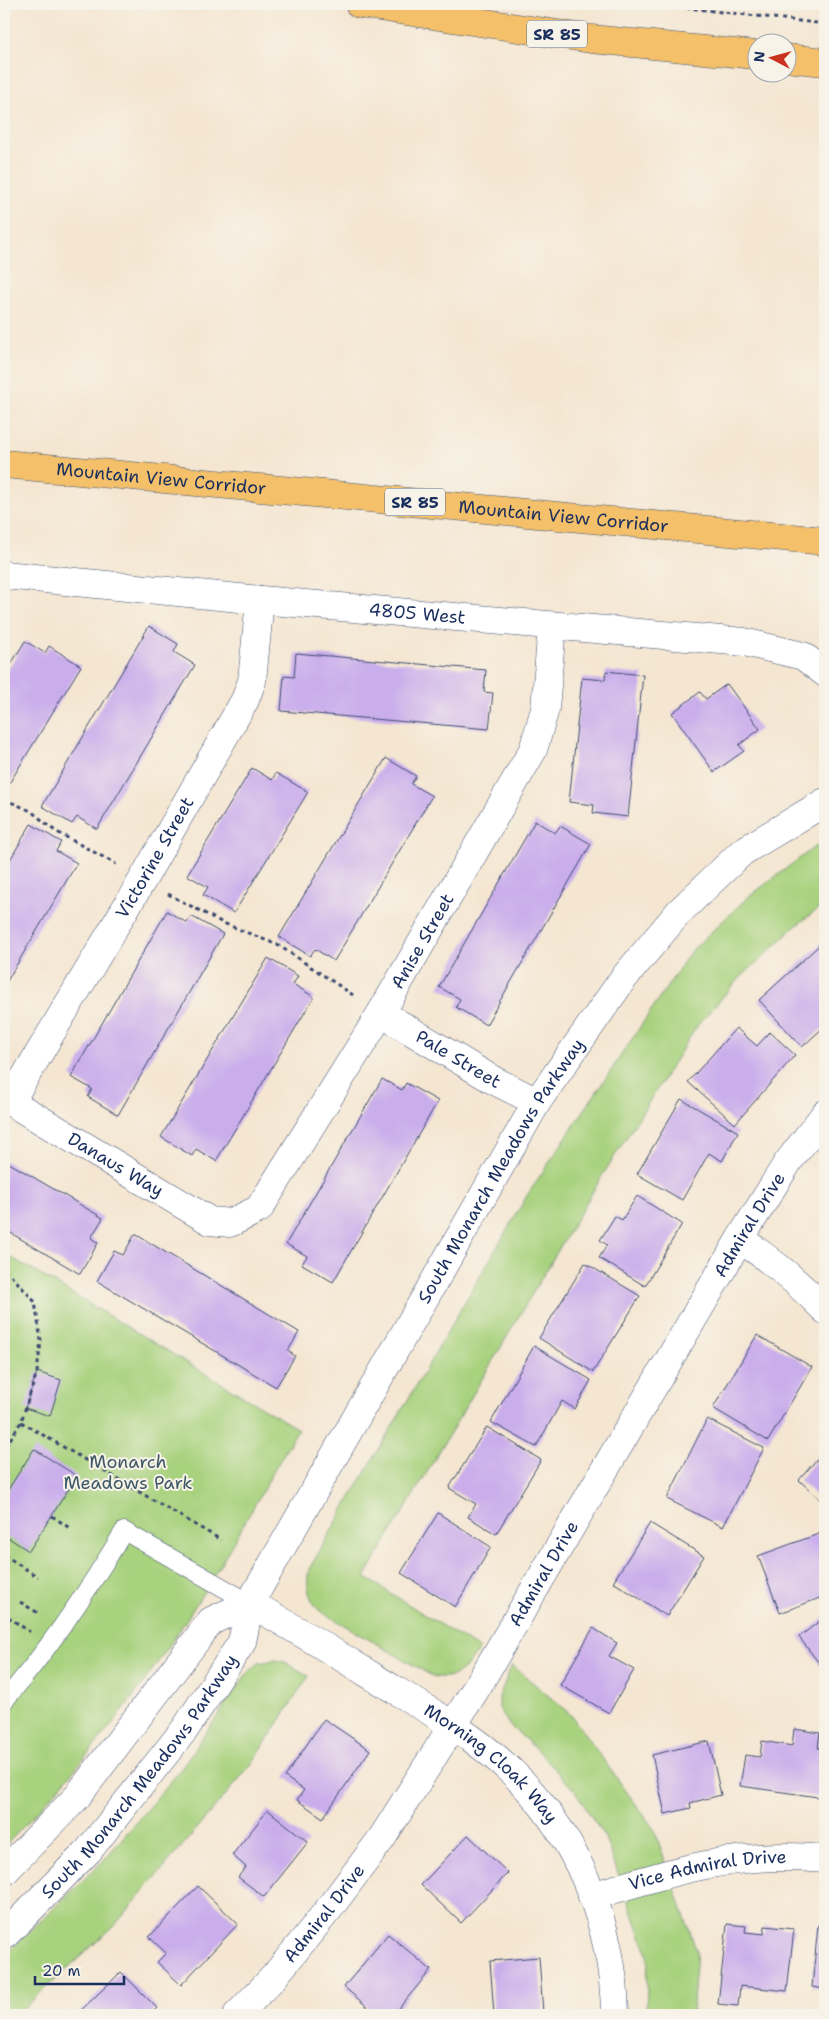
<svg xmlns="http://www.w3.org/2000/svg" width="829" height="2019" viewBox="0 0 829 2019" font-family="'Shantell Sans',sans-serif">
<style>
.green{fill:#a8d27e;stroke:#62806e}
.building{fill:#caaeeb}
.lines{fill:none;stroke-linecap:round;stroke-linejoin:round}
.service-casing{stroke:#3c4a6f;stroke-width:19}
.minor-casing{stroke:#3c4a6f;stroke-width:29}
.tertiary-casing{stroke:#3c4a6f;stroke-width:29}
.trunk-casing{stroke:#3c4a6f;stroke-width:29}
.path{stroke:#3c4a6f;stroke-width:3;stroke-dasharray:4 4;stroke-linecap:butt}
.service{stroke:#fff;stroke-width:18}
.minor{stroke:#fff;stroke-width:28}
.tertiary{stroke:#fff;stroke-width:28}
.trunk{stroke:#f4c16a;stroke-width:28}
.labels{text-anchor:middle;stroke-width:4;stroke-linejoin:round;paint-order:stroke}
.shield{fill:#f7f3e8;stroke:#5d6a87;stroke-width:1}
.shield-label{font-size:16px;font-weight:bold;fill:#1b2f5e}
.street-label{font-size:18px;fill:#1b2f5e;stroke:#f7f3e8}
.park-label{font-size:18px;fill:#3e5866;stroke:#f7f3e8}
</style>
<rect width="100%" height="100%" fill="#f7f3e8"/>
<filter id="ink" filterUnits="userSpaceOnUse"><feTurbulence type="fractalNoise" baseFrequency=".02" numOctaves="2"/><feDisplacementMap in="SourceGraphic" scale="10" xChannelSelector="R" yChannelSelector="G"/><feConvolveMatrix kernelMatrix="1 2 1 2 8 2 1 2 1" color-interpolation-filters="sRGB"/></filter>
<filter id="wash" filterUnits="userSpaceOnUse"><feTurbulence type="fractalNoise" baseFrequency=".0096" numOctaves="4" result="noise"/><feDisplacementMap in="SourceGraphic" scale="20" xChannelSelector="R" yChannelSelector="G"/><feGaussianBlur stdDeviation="1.12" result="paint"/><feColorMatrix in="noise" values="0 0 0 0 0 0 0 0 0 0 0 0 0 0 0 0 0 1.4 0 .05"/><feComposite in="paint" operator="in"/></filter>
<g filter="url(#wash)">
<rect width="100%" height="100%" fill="#f4e6d1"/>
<!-- green -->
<path class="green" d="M825,839V904L798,924L738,980L697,1026L602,1176L365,1577L479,1649C466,1669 457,1681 432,1676L320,1611C308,1598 306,1587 309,1569L528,1194L691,951L746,899Z
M4,1253L298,1429C249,1513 204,1600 146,1679C103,1739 55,1794 4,1847Z
M274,1660L285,1662L309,1676L251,1765L115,1925L16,2015H4V1956L103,1861L177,1774L249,1671L259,1663Z
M512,1665L570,1714L654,1829L697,1952L692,2015H646L648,1955L605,1838L575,1791L534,1747L509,1725L499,1708V1697Z"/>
<g id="blocks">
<!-- building -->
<path class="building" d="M149,626L178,644L174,652L195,665L97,829L77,817L72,824L42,806Z
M25,641L45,653L49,646L81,666L7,787L4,785V676Z
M296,653L486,670L484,692L493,693L489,729L281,711L284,676L294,677Z
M606,671L643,675L628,817L593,813L594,805L569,802L582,678L605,680Z
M727,684L760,729L739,745L744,751L714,772L672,713L700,692L706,699Z
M386,758L416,776L411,784L432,796L334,961L315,949L310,956L279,937Z
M252,768L272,780L276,773L308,792L234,913L203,895L208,887L187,875Z
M535,821L555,833L560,826L591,844L486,1025L456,1007L460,999L439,987Z
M31,824L61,842L56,851L77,863L4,986V870Z
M167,911L187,923L191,916L223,934L118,1115L88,1097L92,1089L71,1077Z
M825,940V1026L802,1047L759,1000Z
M268,958L298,976L293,984L314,997L216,1161L196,1149L192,1156L161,1137Z
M736,1028L757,1046L770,1032L795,1055L735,1124L688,1082Z
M382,1079L402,1090L406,1083L438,1101L333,1282L302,1264L307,1256L286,1244Z
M681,1099L738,1132L722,1161L709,1153L682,1200L637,1174Z
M4,1160L103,1218L91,1238L98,1243L80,1274L4,1229Z
M637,1196L682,1224L645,1286L599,1258L607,1245L600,1240L615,1216L622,1220Z
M135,1234L299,1332L288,1351L295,1356L276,1387L97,1281L114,1251L123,1255Z
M585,1263L640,1296L593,1372L539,1338Z
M757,1335L812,1367L768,1441L713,1408Z
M534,1346L591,1380L575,1409L562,1401L536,1447L491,1422Z
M37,1372L61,1380L50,1416L25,1408Z
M707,1419L764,1448L723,1527L667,1499Z
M487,1427L541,1460L496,1534L468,1517L476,1504L449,1488Z
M34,1449L77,1476L29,1551L4,1535V1496Z
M825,1450V1504L799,1480Z
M438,1513L491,1547L455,1607L401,1573Z
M650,1523L704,1556L667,1616L613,1582Z
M824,1532L825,1596L780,1613L758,1556Z
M825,1617V1671L799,1637Z
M593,1628L617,1643L609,1656L634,1670L609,1713L560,1685Z
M324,1719L370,1750L323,1818L297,1800L304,1790L285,1777Z
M794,1729L820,1733L818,1748L825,1749V1798L740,1786L745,1755L760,1757L762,1741L792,1746Z
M709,1741L721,1795L690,1803L691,1808L665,1814L652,1755Z
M268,1810L308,1842L264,1897L238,1877L246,1867L232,1855Z
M468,1835L508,1873L461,1923L421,1885Z
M198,1886L238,1924L181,1985L157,1962L166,1953L149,1937Z
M727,1924L746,1926L745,1932L764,1934L765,1926L794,1929L787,1991L740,1986L738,2006L718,2004Z
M818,1925L825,1926V1989L812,1987Z
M388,1934L431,1970L393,2015H377L344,1987Z
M539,1957L543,2013L494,2015L490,1961Z
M121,1972L157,2008L150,2015H76Z"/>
</g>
</g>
<g filter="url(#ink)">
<use href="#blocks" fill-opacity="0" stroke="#3c4a6f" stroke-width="1"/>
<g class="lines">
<defs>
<path id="service" d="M4,1701C50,1648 88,1591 124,1531L250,1603"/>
<g id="minor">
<path id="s1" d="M4,575L260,600L744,642L803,656L825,673"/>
<path id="s2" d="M381,1013L493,1080L537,1102"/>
<path id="s3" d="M4,1098L210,1221L230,1223L259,1209L381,1013L533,750L545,709L552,626"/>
<path id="s4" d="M10,1102L143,879L245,700L252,681L260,600"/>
<path d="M740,1239C771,1260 799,1283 825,1310"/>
<path id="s5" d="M592,1896C674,1871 739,1850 825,1859"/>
<path id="s6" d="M237,2015L273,1978L328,1910L382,1838L477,1687L740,1239L788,1162L825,1114"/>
</g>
<g id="tertiary">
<path id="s7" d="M250,1603C294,1628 337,1654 380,1681C425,1708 472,1734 511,1771C576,1833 614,1925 615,2015"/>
<path d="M4,1872L76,1798L211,1621L250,1603"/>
<path id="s8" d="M4,1936L88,1851L185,1729L242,1642L250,1603L537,1102L623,979L679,912L742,852L825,802"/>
</g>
<g id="trunk">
<path d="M359,4L591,39L756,55"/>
<path d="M786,58L825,62"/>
<path id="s9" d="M4,464L825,541"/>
</g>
</defs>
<!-- service casing -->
<use href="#service" class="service-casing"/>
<!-- minor casing -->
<use href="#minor" class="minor-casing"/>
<!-- tertiary casing -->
<use href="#tertiary" class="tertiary-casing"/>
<!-- trunk casing -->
<use href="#trunk" class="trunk-casing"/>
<!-- path -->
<path class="path" d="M654,4L825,24
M4,799L31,811L55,831L116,864
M168,894L223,923L278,945L353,995
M4,1271L10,1274L35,1302L41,1341L37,1372L21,1422L4,1449
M21,1422L221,1540
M52,1516L71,1529
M4,1555L38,1577
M20,1602L40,1614
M8,1617L30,1632"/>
<!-- service -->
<use href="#service" class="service"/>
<!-- minor -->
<use href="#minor" class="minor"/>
<!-- tertiary -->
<use href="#tertiary" class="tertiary"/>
<!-- trunk -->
<use href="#trunk" class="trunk"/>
</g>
</g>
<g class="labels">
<!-- shield labels -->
<g class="shield">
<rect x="527" y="20.5" width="60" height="27" rx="4"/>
<rect x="385" y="488.5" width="60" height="27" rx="4"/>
</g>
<g class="shield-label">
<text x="557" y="40">SR 85</text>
<text x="415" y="508">SR 85</text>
</g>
<!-- street labels -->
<g class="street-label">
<text dy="6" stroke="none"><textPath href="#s9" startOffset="158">Mountain View Corridor</textPath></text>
<text dy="6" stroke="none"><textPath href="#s9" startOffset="562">Mountain View Corridor</textPath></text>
<text dy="6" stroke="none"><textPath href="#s1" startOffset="415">4805 West</textPath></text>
<text dy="6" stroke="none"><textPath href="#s4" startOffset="284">Victorine Street</textPath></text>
<text dy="6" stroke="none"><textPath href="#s3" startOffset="606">Anise Street</textPath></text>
<text dy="6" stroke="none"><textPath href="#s2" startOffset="90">Pale Street</textPath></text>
<text dy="6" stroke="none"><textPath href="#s3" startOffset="130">Danaus Way</textPath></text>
<text dy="6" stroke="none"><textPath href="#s8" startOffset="919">South Monarch Meadows Parkway</textPath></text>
<text dy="6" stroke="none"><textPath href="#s6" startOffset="944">Admiral Drive</textPath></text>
<text dy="6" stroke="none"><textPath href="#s6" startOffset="539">Admiral Drive</textPath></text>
<text dy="6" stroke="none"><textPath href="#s7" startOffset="291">Morning Cloak Way</textPath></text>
<text dy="6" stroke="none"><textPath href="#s8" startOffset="210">South Monarch Meadows Parkway</textPath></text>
<text dy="6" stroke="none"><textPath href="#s5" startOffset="119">Vice Admiral Drive</textPath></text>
<text dy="6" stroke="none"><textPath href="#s6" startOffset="134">Admiral Drive</textPath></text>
</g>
<!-- park labels -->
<g class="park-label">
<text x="128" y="1468">Monarch<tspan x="128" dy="21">Meadows Park</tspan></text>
</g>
</g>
<!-- margin -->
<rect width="829" height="2019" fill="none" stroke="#f7f3e8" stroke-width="20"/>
<!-- north arrow -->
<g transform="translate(772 58) rotate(276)"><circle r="24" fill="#f7f3e8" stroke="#9fa5b1"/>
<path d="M0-4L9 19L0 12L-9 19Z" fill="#c8321e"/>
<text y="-8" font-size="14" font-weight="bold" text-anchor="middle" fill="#1b2f5e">N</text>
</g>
<!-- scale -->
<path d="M35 1976v8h89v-8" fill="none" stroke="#1b2f5e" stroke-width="2.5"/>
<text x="42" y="1976" font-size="15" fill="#1b2f5e" stroke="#f7f3e8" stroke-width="4" paint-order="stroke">20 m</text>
</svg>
